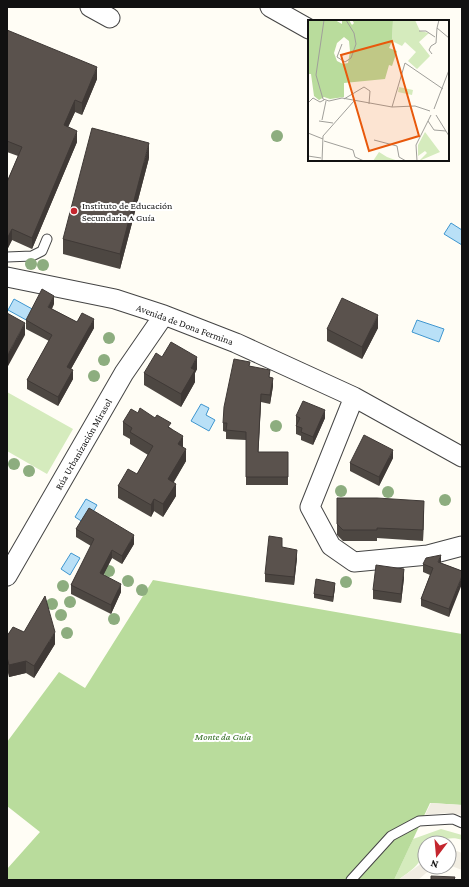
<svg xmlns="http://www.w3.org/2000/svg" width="469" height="887" viewBox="0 0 469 887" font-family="'Crimson Pro',serif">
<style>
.green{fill:#d5ebbd}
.forest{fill:#b9dc9c}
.plaza{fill:#f1ede2}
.water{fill:#b9e0f7;stroke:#3f96cf}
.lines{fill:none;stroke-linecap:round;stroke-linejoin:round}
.lane-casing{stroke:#444;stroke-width:11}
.street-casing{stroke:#444;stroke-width:21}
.lane{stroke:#fff;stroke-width:9}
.street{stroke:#fff;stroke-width:19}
.tree{fill:#8dad7f}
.wall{fill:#4d4742}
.shaded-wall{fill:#3f3936}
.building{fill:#5a524d;stroke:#3f3936}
.poi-dot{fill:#c4262e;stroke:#fff;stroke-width:1.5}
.labels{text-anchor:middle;stroke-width:4;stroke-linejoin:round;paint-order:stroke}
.poi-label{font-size:10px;fill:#111;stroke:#fff;text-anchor:start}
.street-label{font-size:10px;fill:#111;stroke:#fff}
.park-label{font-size:10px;font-style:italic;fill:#2f6b1f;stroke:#fff}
.inset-road{fill:none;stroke:#a09f9a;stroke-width:1}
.view{fill:#e8590c;fill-opacity:0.15;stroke:#e8590c;stroke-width:2}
.inset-edge{fill:none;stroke:#111;stroke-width:2}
</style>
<rect width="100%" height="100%" fill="#fffdf5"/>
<!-- green -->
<path class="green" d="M7,392L73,429L47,474L7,451Z
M441,829L462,835V840C449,835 437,843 425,843C425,862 412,870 398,880H394L413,839Z"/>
<!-- forest -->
<path class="forest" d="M153,580L462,634V805L430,803L394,880H7V869L40,832L7,806V742L59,672L85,688Z"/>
<!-- plaza -->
<path class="plaza" d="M431,803L462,805V815L446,813L425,815Z
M449,848L462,853V870L449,865Z
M425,861V867H433L418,880H398Z"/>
<!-- water -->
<path class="water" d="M451,223L462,230V245L444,234Z
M14,299L34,310L28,321L8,310Z
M417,320L444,329L439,342L412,332Z
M201,404L209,408L206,415L215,420L209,431L191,421Z
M86,499L97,505L86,524L75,517Z
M71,553L80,558L70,575L61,569Z"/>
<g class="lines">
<defs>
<path id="lane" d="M7,257L32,256L42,251L47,239
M351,880L391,836L419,821L453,819L462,823"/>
<path id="street" d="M90,7L110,18
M270,7L309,29
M7,277L115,299L164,315L236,343L354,397L462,457
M354,397L310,507L331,546L354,562L428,555L462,546
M7,576L124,373L164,315"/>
</defs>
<!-- lane casing -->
<use href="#lane" class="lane-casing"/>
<!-- street casing -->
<use href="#street" class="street-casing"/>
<!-- lane -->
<use href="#lane" class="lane"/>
<!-- street -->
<use href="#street" class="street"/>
</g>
<!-- trees -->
<g class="tree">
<circle cx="277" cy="136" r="6"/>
<circle cx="31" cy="264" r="6"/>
<circle cx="43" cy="265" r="6"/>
<circle cx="109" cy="338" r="6"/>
<circle cx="104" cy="360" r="6"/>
<circle cx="94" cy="376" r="6"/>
<circle cx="276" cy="426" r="6"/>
<circle cx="14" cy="464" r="6"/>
<circle cx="29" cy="471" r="6"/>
<circle cx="341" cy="491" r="6"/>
<circle cx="388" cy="492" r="6"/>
<circle cx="445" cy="500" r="6"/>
<circle cx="109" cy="571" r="6"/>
<circle cx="128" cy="581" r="6"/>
<circle cx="346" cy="582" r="6"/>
<circle cx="63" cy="586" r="6"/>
<circle cx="142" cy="590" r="6"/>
<circle cx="70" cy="602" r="6"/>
<circle cx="52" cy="604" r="6"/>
<circle cx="61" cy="615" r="6"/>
<circle cx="114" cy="619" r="6"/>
<circle cx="67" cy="633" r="6"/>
</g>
<!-- wall -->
<path class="wall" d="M7,30L97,79L82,115L75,112L68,127L77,142L32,249L12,240L8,248H7V182L18,156L7,152Z
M149,158L120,269L63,254V239Z
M54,304L52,309L77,322L94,328L71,369L73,379L58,406L27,389V380L49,341L26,329V320Z
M378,328L362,359L327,341V329Z
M162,357L197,369L195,373V382L181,407L144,385V373Z
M250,366L270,377L273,386L270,404L261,402L258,452H288V485H246V440L226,439V432L223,431V423Z
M138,413L171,428L183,447L186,461L174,482L176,496L163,517L154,511L151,517L118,498V486L137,474L148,455L130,444V439L123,435V422Z
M296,416L325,418L313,445L301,440V436L296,434Z
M393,458L379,486L350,471V463Z
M337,498L424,511L423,541L377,538V541H343L337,535Z
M76,529L134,544L122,564L112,558L103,575L121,592L111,614L71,594V585L91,546L76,537Z
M282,547L297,558L294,585L265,582V574Z
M441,563L462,571L449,617L421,606V599L430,575L423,572V564Z
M404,578L401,603L373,599V590Z
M335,587L333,602L314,598V594Z
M24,632L55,644L34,678L26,673L9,677L7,669V636Z"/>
<!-- shaded-wall -->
<path class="shaded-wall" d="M97,67V79L82,115V103Z
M75,100V112L64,136V125Z
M77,131V142L32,249V238Z
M149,143V158L120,269V254Z
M12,229V240L8,248V237Z
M54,296V304L48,315V307Z
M378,315V328L362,359V347Z
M94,319V328L67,376V367Z
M25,323V335L7,368V356Z
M197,357V369L195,373V382L181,407V394L191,368Z
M73,370V379L58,406V397Z
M273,378V386L270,404V395Z
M261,394V402L258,461V452Z
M325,410V418L313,445V437Z
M183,436V448L178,444Z
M186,449V461L168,491V479Z
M393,450V458L379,486V477Z
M176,484V496L163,517V504Z
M154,499V511L151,517V505Z
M424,501V511L423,541V530Z
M134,535V544L122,564V556Z
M112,550V558L100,582V573Z
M297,550V558L294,585V577Z
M441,555V563L438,562Z
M404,569V578L401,603V594Z
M462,576V584L449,617V609Z
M335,583V587L333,602V597Z
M121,584V592L111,614V605Z
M55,632V644L34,678V666Z
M26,661V673L9,677V665Z"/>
<!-- building -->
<path class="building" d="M7,30L97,67L82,103L75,100L64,125L77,131L32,238L12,229L8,237H7V182L22,147L7,141Z
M92,128L149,143L120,254L63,239Z
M42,289L54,296L48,307L77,322L82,313L94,319L67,367L73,370L58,397L27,380L52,335L26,320Z
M342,298L378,315L362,347L327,329Z
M7,313L25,323L7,356Z
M171,342L197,357L191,368L195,370L181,394L144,373L156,353L162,357Z
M234,359L250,362L249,366L270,370L269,377L273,378L270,395L261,394L258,452H288V477H246V432L226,430L227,423H223L224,407Z
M303,401L325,410L313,437L301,432L302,428L296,426L300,418L296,416Z
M140,408L155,418L157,415L171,423L168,427L183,436L178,444L186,449L168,479L176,484L163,504L154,499L151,505L118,486L128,469L137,474L153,446L130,432L132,428L123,422L131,409L138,413Z
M364,435L393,450L379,477L350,463Z
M337,498H377L424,501L423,530L377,528V530H343L337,524Z
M89,508L134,535L122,556L112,550L100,573L121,584L111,605L71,585L94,539L76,529Z
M269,536L282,538V547L297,550L294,577L265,574Z
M441,555L438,562L462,571V576L449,609L421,599L433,568L423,564L426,558Z
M376,565L404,569L401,594L373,590Z
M316,579L335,583L333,597L314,594Z
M45,596L55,632L34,666L26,661L9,665L7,657V636L13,627L24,632Z
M431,876L455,877L454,880H431Z"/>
<!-- markers -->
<circle class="poi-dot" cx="74" cy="211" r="4"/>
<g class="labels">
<!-- poi labels -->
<g class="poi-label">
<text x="82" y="209">Instituto de Educación<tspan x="82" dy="12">Secundaria A Guía</tspan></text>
</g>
<!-- street labels -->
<g class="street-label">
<text transform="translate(185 324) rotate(20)" y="4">Avenida de Dona Fermina</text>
<text transform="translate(83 444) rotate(-60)" y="4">Rúa Urbanización Mirasol</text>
</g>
<!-- park labels -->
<g class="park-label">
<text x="223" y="740">Monte da Guía</text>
</g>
</g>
<!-- overview -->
<g transform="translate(308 20)">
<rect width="141" height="141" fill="#fffdf5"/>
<path d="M85,0H107L112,11L121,13L111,22L122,36L109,49L100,41L108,32L97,22L94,26L84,21ZM91,67L105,70L104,75L90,72ZM117,112L132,132L111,141L119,133L117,131L110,136V125ZM71,132L79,137L90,141H65Z" fill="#d5ebbd"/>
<path d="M0,0H27L34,4V0H41L44,5L46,3L44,0H85L84,21L81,28L89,31L84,46L81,45L77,59L36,63V77L22,79L16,77L11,80L6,76L3,54H0ZM36,17L41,21L42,31L40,43L35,44L29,41L26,33L29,23Z" fill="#b9dc9c" fill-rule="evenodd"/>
<path class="inset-road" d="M16,0L8,55L15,79L21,81L34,78L84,87L107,86L122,91M131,0L129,8L141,18M111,11H118L127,17M34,24L29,37L37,42L43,38L48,24L46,13L38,0M124,34L121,30L123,26L128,23L129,8M36,79L56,67L62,71L61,84M0,83L5,78L12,82L16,80M84,87L97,43L135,69M126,89L141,50M128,95L141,116M14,100L18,81M11,101L25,103M120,101L126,110L138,111M0,113L15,119M66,120L89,126L91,137L98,141M16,121L45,130L47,137L56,141M0,136L13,138M14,141L15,116L46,81M109,141L108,125L123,95"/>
<path class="view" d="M84,21L111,116L61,131L33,35Z"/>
<rect width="141" height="141" class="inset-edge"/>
</g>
<!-- border -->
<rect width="469" height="887" fill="none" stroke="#111111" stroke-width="16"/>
<!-- north arrow -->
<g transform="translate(437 855) rotate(196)"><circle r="19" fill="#ffffff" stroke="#a0a0a0"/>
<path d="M0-3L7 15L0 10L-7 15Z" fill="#c4262e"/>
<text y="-6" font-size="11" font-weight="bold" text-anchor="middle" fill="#111111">N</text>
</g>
</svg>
